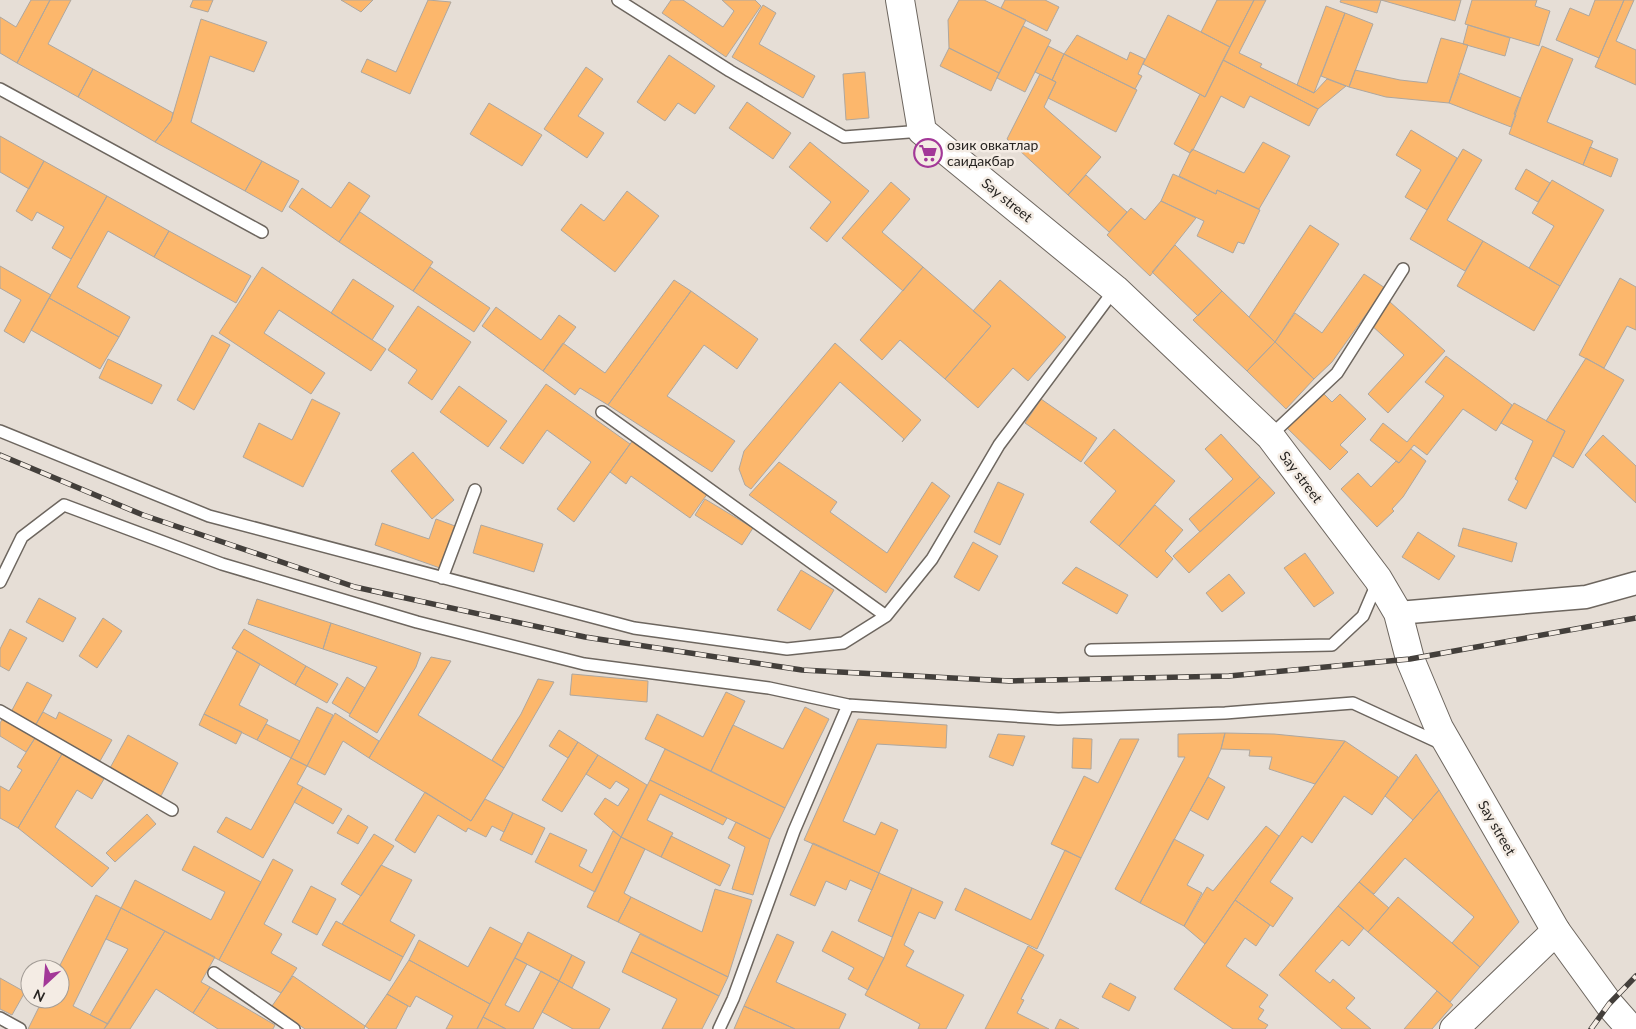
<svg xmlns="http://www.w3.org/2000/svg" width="1636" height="1029" viewBox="0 0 1636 1029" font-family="Lato,sans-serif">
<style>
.building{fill:#fcb76c;stroke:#aea79f}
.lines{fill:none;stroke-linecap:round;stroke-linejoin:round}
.service-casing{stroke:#6d665f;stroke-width:14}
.minor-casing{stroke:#6d665f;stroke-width:25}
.tertiary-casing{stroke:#6d665f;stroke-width:30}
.secondary-casing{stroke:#6d665f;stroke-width:30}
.service{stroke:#fff;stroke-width:11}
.minor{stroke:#fff;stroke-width:22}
.tertiary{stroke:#fff;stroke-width:28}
.secondary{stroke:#fff;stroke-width:28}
.rail-casing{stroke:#433f3b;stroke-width:5.5}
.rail{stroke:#f4ece4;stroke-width:4;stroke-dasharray:11;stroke-linecap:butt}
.labels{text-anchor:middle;stroke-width:5;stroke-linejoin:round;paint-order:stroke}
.poi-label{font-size:14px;fill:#282522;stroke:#f4ece4;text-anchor:start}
.street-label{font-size:14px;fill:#282522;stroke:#f4ece4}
</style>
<rect width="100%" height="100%" fill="#e6ded6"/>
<!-- building -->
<path class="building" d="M31,0H50L17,63L0,53V17L16,27Z
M50,0H71L48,44L93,69L78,97L17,63Z
M193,0H213L208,12L190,7Z
M341,0H373L361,12Z
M428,0L451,2L410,94L361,72L367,59L396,72Z
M671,0H683L723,27L734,11L722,0H755L761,6L726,57L662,13Z
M959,0H984L1026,20L999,73L949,48L948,20Z
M1005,0H1045L1059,7L1047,31L1001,8Z
M1217,0H1254L1230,47L1201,32Z
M1254,0H1266L1239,53L1262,64L1260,67L1314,93L1327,79L1346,86L1318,109L1223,60Z
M1341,0H1381L1377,13L1340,2Z
M1381,0H1461L1455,21Z
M1472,0H1537L1535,6L1550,11L1539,46L1465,24Z
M1595,0H1624L1599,58L1556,40L1570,8L1589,16Z
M1624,0H1634L1616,41L1636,50V85L1595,67Z
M763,5L776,13L759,44L815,76L803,98L732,57Z
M1326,6L1345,13L1314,93L1297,85Z
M1345,13L1373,24L1349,87L1321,76Z
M1168,15L1230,47L1205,97L1143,64Z
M201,19L267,42L254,72L210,56L191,122L262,161L245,191L155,142L171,121Z
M1468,25L1510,38L1505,56L1463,44Z
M1023,26L1051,40L1025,92L997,78Z
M1077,35L1127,60L1130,52L1145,59L1138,74L1142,76L1135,89L1064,54Z
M1441,38L1468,45L1449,103L1386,97L1349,87L1355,70L1400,80L1427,83Z
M1048,46L1064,54L1052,80L1035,72Z
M1542,46L1573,59L1547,122L1593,141L1583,165L1509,134L1516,115L1514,114Z
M949,48L999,73L991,91L940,66Z
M1064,54L1137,90L1116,132L1048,98L1056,82L1052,80Z
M669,55L715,86L695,114L678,103L665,121L637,102Z
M1223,60L1318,109L1309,126L1250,96L1244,108L1221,96L1193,150L1190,153L1174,144L1200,94L1205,97Z
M586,67L603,79L578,116L604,133L587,158L544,129Z
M93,69L173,113L171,121L155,142L78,97Z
M865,72L869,118L846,120L843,74Z
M1460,73L1521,98L1511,127L1449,103Z
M1040,74L1056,82L1044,107L1101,157L1068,195L1007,139Z
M747,102L791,133L773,159L729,128Z
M489,103L542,135L522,166L470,134Z
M1411,130L1457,158L1427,210L1405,197L1421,170L1396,155Z
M0,136L44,161L29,189L0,172Z
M810,142L869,191L827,242L810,228L831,202L789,167Z
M1263,142L1290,156L1259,209L1217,190L1216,194L1179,176L1192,149L1244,173Z
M1590,147L1618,159L1611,177L1583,165Z
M1463,149L1482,160L1447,220L1483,241L1465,271L1410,239Z
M44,161L107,196L71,259L52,248L64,227L37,212L32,221L16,211Z
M262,161L299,181L282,212L245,191Z
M1526,169L1550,183L1538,202L1515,189Z
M1173,174L1216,194L1217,190L1260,210L1244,244L1238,242L1233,253L1197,236L1204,221L1161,201Z
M1086,175L1127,212L1109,232L1068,195Z
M1552,180L1604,210L1560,286L1529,268L1554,226L1532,213Z
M349,182L370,196L339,242L289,207L302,188L331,208Z
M891,182L910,199L882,232L923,267L903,291L842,238Z
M627,191L659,216L615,272L561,230L581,204L604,221Z
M107,196L169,231L154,257L108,231L77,287L130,317L119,337L49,298Z
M1161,201L1196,218L1150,276L1107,235L1131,208L1145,220Z
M360,212L433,262L413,291L339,242Z
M1310,225L1339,244L1275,342L1249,317Z
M169,231L251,276L236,303L154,257Z
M1483,241L1560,286L1534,331L1457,286Z
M1175,245L1222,291L1198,316L1152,272Z
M0,266L51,295L24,343L4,331L21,300L0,288Z
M262,267L386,349L371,371L279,310L264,333L325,373L311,394L219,333Z
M430,267L490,308L474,332L413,291Z
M923,267L991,326L945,379L900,340L882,360L860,340Z
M1364,274L1385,288L1332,362L1314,379L1275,342L1295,313L1322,333Z
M1620,278L1636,287V330L1627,326L1604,368L1579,355Z
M353,279L394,306L372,340L331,313Z
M674,280L691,291L608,405L580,388L575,395L543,371L563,343L605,373Z
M1000,280L1066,337L1028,381L1013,368L978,408L945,379L991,326L973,311Z
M691,291L758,339L737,369L704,345L667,396L735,441L712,472L608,405Z
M1222,291L1275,342L1247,371L1193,320Z
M49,298L119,337L100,369L31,330Z
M1390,302L1445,351L1388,413L1368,394L1404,355L1370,324Z
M418,306L471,342L432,400L408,383L417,370L388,350Z
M496,307L541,340L559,315L576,327L543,371L482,326Z
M212,335L230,345L194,410L177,400Z
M1275,342L1314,379L1286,409L1247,371Z
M835,343L921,420L902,442L904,439L840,382L751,489L745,485L739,469L744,451Z
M1446,356L1512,405L1496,431L1463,409L1427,455L1414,445L1399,463L1370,440L1383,423L1407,442L1444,396L1425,382Z
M1586,358L1624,380L1573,468L1553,456L1565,431L1546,421Z
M108,359L162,385L152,404L99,378Z
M546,384L630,444L574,522L557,509L591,462L547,430L523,464L500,448Z
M459,386L507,421L488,447L440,412Z
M1320,390L1332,402L1340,394L1366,419L1340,445L1348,452L1330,470L1285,426Z
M312,399L340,413L303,487L243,457L259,423L292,440Z
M1041,399L1097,438L1081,462L1025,423Z
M1514,403L1565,431L1526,509L1508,500L1518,481L1515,479L1533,441L1501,423Z
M1114,429L1175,481L1119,546L1090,522L1116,491L1084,463Z
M1221,434L1260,477L1200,532L1189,519L1233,479L1205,449Z
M1603,435L1636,466V503L1585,455Z
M633,440L708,493L690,518L631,476L626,484L610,472Z
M1411,449L1426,461L1403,497L1392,509L1394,511L1377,527L1341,489L1358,473L1371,487L1396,461L1399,463Z
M413,452L454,500L432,519L391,471Z
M779,462L837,502L830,512L887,553L932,482L950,496L886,593L749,495Z
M1260,477L1275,493L1189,573L1173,556Z
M998,482L1024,494L1000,545L974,532Z
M705,499L753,528L742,545L695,515Z
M1155,505L1183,530L1165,551L1173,559L1157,578L1119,546Z
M436,519L455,526L440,568L375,545L382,523L429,539Z
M481,525L543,544L534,572L473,553Z
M1463,528L1517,543L1512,562L1458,546Z
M1418,532L1455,556L1439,580L1402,557Z
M973,542L998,556L979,591L954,577Z
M1305,553L1334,593L1314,607L1284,568Z
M1076,567L1128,595L1117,614L1062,583Z
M801,570L834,590L810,630L777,610Z
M1229,574L1245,593L1222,612L1206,593Z
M39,598L76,618L63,642L26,622Z
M257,599L331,623L323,649L248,624Z
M103,618L122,631L97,668L79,656Z
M331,623L421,653L416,667L377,733L349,716L377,667L323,649Z
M10,629L27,638L9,671L0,666V649Z
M244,629L306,666L295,685L232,648Z
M237,651L260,664L239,705L268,720L257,740L204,714Z
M431,657L451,661L418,715L504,768L471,821L369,758Z
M306,666L338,684L327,703L295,685Z
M572,674L648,681L647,702L570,695Z
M347,677L365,688L350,714L332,703Z
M538,679L554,682L504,768L492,760L521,714Z
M27,682L52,695L35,726L11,712Z
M726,692L745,701L711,771L645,739L657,714L703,737Z
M317,707L333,715L307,766L291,758Z
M805,707L829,719L785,808L711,771L733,725L783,749Z
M43,712L56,719L59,712L112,740L100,761L35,726Z
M335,713L379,741L369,758L343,741L325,775L307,766Z
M204,714L242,732L236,744L199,725Z
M3,718L35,738L26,752L0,736V723Z
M858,719L947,725L946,748L877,744L843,821L875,835L881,822L898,830L879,873L804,840Z
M266,724L300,741L291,758L257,740Z
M559,730L578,742L568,758L549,746Z
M1225,733L1274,734L1345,741L1315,784L1269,769L1272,757L1249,756L1250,750L1221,749Z
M1225,733L1221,749L1208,777L1140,903L1115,889L1185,757H1178V734Z
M998,734L1025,736L1013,766L989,757Z
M128,735L178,763L161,796L110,768Z
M35,738L62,754L18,828L0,818V786L9,791L22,770L17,767Z
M1073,738L1092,739L1091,769L1072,768Z
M1120,739H1139L1081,858L1051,844L1084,776L1098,783Z
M1345,741L1398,777L1372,815L1344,796L1312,843L1302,836L1270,882L1293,898L1273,927L1235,900Z
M578,742L598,755L562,812L542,800Z
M665,749L785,808L770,839L650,780Z
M62,754L104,779L92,799L77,790L55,827L109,868L92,887L18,828Z
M1416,754L1439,790L1413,820L1385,796Z
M598,755L647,785L621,837L594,814L605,798L618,806L629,789L616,781L610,789L586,774Z
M291,758L307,766L297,784L303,787L263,858L217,832L226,817L251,830Z
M1208,777L1225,787L1208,820L1190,810Z
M650,780L727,818L723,825L660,794L647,820L673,833L661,857L621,837Z
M303,787L342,809L333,824L294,802Z
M1439,790L1519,922L1480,967L1452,943L1474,917L1405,858L1374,894L1359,882Z
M425,792L471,821L485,799L513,813L504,832L492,826L486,837L468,828L466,832L438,815L415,853L395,840Z
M513,813L545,828L532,855L500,840Z
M147,814L156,824L115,862L106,853Z
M348,815L368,827L358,844L337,833Z
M736,822L770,839L753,895L732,889L745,847L728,838Z
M1266,826L1279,836L1205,944L1184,926L1207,887L1213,891Z
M613,831L621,837L595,892L535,862L550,833L587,850L579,866L592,873Z
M374,834L394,846L361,896L341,884Z
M671,836L730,865L720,886L661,857Z
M621,837L645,849L624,893L631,897L618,922L587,907Z
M1174,839L1204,855L1187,885L1202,893L1184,926L1140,903Z
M813,843L879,873L872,890L850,880L846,890L826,881L815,906L790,895Z
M194,846L261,882L219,960L121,908L135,880L211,920L225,892L182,870Z
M1065,850L1081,858L1037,949L955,910L965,888L1031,920Z
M273,859L293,870L264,924L282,934L271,953L297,968L281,993L219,960Z
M381,865L412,880L390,921L415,935L403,957L342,924Z
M879,873L912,888L892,937L858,921Z
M1359,882L1389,908L1368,932L1338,906Z
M311,886L336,899L317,935L292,922Z
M912,888L943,902L935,919L919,912L904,945L914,951L906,966L964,995L946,1029H918L920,1024L865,995L884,958Z
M715,889L752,900L728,977L618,922L631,897L702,932Z
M96,895L121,908L73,1006L108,1024L104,1029H28L43,999H60V969H58Z
M1398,897L1480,967L1450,1002L1368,932Z
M1235,900L1270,925L1256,946L1245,938L1226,966L1268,995L1259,1007L1264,1010L1258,1019L1268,1025L1265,1029H1233L1174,989Z
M1338,906L1364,928L1349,946L1342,940L1315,971L1330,983L1333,979L1355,998L1346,1008L1371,1029H1342L1279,975Z
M121,908L165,931L108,1024L90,1015L128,949L106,939Z
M336,921L403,957L390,981L322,945Z
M490,927L522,944L490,1004L409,960L419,940L468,967Z
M165,931L215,957L201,982L210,987L193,1013L156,989L130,1029H104Z
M832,931L884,958L868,990L848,979L854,968L822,951Z
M528,932L572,955L559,981L515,958Z
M640,934L728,977L719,996L631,952Z
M777,934L794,942L776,982L846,1014L839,1029H795L744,1006Z
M1028,946L1044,955L1021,999L1024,1000L1017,1013L1049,1029H985Z
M631,952L719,996L702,1029H662L677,999L622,972Z
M572,955L585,962L572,988L559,981Z
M515,958L527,964L505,1005L519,1012L541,971L559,981L533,1029H506L483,1017Z
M409,960L490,1004L477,1029H446L453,1016L416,996L410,1007L387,994Z
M293,976L365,1026L364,1029H305L272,1006Z
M0,978L25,992L12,1015L0,1009Z
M559,981L610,1009L599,1029H573L542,1012Z
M1110,983L1136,997L1129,1011L1102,997Z
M210,987L275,1025L273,1029H218L193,1013Z
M1437,991L1453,1005L1432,1029H1404Z
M387,994L408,1006L396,1029H369L365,1026Z
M744,1006L795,1029H734Z
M483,1017L506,1029H477Z
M1060,1019L1079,1029H1055Z"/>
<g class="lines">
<defs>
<path id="service" d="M618,0L730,71L844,137L922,131
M0,89L262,232
M602,412L886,616
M0,431L209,516L634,628L787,649L843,643L886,616L932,559L999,445L1115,289
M1270,436L1337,373L1403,269
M442,578L475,490
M0,582L22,537L64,505L222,564L417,622L584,664L769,688L848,705L1058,719L1225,713L1353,703L1442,744
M1091,650L1332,645L1363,616L1378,581
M0,711L172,810
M214,973L294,1029
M0,1018L20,1029
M719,1029L733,999L794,831L848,705"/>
<path id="minor" d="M1398,613L1586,597L1636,583"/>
<path id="tertiary" d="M1454,1029L1556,931"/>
<path id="secondary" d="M900,0L922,131L1115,289L1270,436L1378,579L1398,613L1410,659L1439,728L1556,931L1609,1004L1631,1029"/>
</defs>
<!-- service casing -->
<use href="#service" class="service-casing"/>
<!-- minor casing -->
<use href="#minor" class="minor-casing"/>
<!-- tertiary casing -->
<use href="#tertiary" class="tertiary-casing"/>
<!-- secondary casing -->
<use href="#secondary" class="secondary-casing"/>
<!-- service -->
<use href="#service" class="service"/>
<!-- minor -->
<use href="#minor" class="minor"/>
<!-- tertiary -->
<use href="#tertiary" class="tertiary"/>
<!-- secondary -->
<use href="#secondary" class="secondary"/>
<defs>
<path id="rail" d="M0,455L143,515L355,587L585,637L802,670L1009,681L1229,676L1410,659L1636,618
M1591,1029L1609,1004L1636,976"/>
</defs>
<!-- rail casing -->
<use href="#rail" class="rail-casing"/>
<!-- rail -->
<use href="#rail" class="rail"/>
</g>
<!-- icons -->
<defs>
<symbol id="supermarket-ring" viewBox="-11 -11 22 22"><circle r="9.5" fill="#f4ece4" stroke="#a33898" stroke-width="1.5"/><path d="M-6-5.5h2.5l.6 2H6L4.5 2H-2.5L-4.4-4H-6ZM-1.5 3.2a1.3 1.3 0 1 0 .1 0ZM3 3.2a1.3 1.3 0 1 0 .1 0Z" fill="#a33898"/></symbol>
</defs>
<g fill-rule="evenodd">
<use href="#supermarket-ring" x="912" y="137" width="32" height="32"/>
</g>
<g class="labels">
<!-- poi labels -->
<g class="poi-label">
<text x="947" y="150">озик овкатлар<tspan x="947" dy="16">саидакбар</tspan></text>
</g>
<!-- street labels -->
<g class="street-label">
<text transform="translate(1007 200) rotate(39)" y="5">Say street</text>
<text transform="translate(1301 477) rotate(53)" y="5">Say street</text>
<text transform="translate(1497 828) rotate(60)" y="5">Say street</text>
</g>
</g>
<!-- north arrow -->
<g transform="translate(45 984) rotate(206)"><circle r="24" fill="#f4ece4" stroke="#a29c96"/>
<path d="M0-4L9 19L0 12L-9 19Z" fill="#a33898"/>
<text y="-8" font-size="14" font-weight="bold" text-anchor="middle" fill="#282522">N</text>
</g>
</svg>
